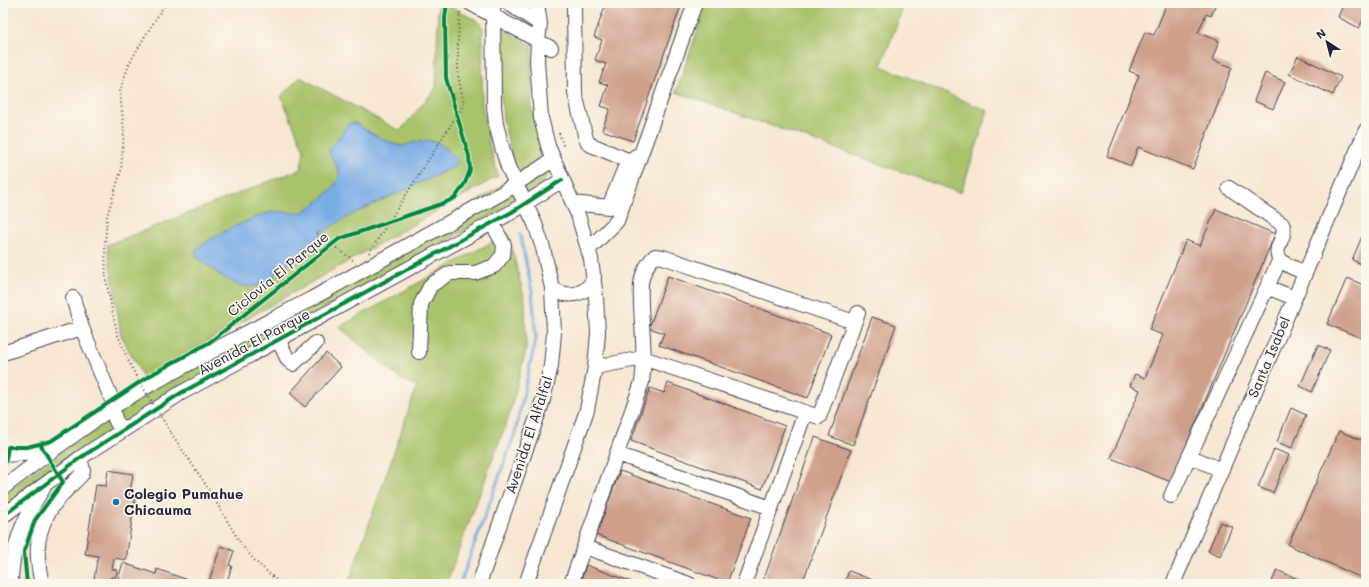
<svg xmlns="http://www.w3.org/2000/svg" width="1369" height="587" viewBox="0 0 1369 587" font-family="Mali,sans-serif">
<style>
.green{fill:#a8c36a;stroke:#657252}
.water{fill:#78ace5;stroke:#4d6790}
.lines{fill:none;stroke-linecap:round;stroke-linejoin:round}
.stream{stroke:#78ace5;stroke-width:3}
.building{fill:#ce9f89}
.minor-casing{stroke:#424052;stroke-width:16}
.path{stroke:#424052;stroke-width:2;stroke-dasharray:1 3;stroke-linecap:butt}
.minor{stroke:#fff;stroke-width:14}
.path-bridge{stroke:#424052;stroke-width:2;stroke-dasharray:1 3;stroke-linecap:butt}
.cycleway-casing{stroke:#fbf7ec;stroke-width:6}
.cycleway{stroke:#00873e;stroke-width:4}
.poi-dot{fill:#1f6fb2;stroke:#fbf7ec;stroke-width:1.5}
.labels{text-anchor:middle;stroke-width:3.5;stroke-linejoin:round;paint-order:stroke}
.street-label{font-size:14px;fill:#22223b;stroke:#fbf7ec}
.poi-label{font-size:14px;font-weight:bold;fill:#22223b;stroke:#fbf7ec;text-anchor:start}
</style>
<rect width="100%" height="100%" fill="#fbf7ec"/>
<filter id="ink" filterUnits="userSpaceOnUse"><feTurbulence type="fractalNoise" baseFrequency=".025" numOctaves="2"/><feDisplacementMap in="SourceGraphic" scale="8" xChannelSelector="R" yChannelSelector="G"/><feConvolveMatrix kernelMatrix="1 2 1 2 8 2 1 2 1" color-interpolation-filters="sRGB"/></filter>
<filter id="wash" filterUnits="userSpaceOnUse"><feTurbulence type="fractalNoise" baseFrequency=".012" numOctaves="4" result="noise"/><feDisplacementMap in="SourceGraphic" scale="16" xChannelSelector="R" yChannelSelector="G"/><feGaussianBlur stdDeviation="0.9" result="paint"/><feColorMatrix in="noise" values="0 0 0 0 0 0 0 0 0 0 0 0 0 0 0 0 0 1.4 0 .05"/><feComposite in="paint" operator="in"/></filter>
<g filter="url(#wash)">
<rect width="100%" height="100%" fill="#f6e7d1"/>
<!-- green -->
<path class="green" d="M438,3H443L478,21L483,28L482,105L490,147L498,176L166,365L144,379L121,335L107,245L301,169L304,150L281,96L300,77L400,131L436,88Z
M707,3H905L881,66L988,111L961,193L676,92Z
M500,27L532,45L531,86L532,109L549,168C547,183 538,187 527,196L256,347L3,512V494L104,421L156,387L364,274L520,174L512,159L503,118L500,85Z
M508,233L525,301L526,350L509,416L446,584H348L417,386L400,379L339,327Z"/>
<!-- water -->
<path class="water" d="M351,123H355C366,130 386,142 397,145C402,147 408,145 412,143C435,137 443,143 457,161V164L454,167L361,210L342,220L326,230L269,280C266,282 262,285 258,286C234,291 214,270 197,257L195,253C200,240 254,217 268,213C279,210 289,213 300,213C311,208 342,186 339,172C337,162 330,160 329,150L347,126Z"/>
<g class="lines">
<!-- stream -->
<path class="stream" d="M460,584L515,433L536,338L532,291L520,234"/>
</g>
<g id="blocks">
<!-- building -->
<path class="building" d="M606,3H682L633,141L602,130L610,109L601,106L608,85L599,82L606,64L595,60L602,40L594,37Z
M1167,3H1216L1211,16L1206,14L1198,33L1219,41L1212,60L1232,67L1193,169L1138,147L1131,166L1107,156L1139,75L1129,71L1145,32L1154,35Z
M1344,3H1357L1366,7V14L1359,28L1338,17Z
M1298,56L1341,77L1333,95L1289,74Z
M1265,73L1285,82L1273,109L1254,101Z
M1216,209L1275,234L1171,482L1111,458L1140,390L1130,386L1135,374L1145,378L1163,335L1149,330L1186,240L1200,246Z
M1366,227V266L1352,260Z
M668,276L831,334L808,398L659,345L664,333L649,328Z
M1347,278L1366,286V340L1327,324Z
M872,317L896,325L853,445L829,436Z
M1318,345L1330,350L1312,392L1300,386Z
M326,353L341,367L305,407L290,393Z
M668,383L785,426L762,489L631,441L650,388L664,393Z
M1291,408L1306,415L1292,448L1277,442Z
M1339,431L1366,442V569L1362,578L1288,545Z
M815,437L851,450L802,584H762Z
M1274,449L1289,455L1273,493L1258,487Z
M108,470L133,474L129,498L135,499L126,560L114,558L112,569L117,570L116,577H111L109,584H93L98,556L85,554L96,485L106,486Z
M620,471L751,518L727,583L596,535Z
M1220,522L1232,527L1220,556L1208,551Z
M221,546L234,551L229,565L232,566L226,584H208Z
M123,563L156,574L157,569L199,584H133L118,579Z
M586,565L637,584H580Z
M1277,570L1309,584H1271Z
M849,571L883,584H844Z"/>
</g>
</g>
<g filter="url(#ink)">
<use href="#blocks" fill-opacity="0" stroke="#424052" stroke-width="1"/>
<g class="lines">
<defs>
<path id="minor" d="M470,3L551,48
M508,3L540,24
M574,3L575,93L586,139L589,144L637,164
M1229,188L1282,224C1289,236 1271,248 1280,259C1285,266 1298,269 1305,273
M573,203L609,207L626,165L636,156
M588,250L617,221L695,3
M1267,287L1294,298
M552,288C567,299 587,296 594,277
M73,298L82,328L112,400L115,419L117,423L124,429
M279,341L288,360L293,364L316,343
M419,352L421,304L431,285L450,273H475L494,266L503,255L504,245L492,223
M3,353L82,328
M595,367L643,358L819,417L858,313
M617,454L771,508
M3,455L51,452
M1189,456L1221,470
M3,488L46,455L113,407L142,389L197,359L311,299L502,193L554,159
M1171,496L1280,259
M3,516L80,458L181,393L512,212L562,180
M585,547L689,584
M11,584C11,549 23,518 43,489
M42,584C35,554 35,530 54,504C62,493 73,484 82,474L83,470L80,458
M479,584L543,400L551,366L554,333L552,288L543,248L535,224L508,167L503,151L496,124L494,106L493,3
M526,584L587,410L595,367L598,333L596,298L591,259L578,215L548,146L541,118L537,61L538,41L540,24L537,3
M571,584L642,382C647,349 639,315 641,283C642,274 648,262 655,256L663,257L854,322
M744,584L805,413
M1173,584L1366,130"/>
</defs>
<!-- minor casing -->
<use href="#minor" class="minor-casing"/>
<!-- path -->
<path class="path" d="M559,133L564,148
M317,233L354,261
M369,253L464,104L458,75V40L460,10
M136,376L128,360L117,333L106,281L105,246L107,216L121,171L124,132L120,91L129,64L145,36L166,3
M171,433L204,482L241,544L255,561L281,584"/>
<!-- minor -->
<use href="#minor" class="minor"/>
<!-- path-bridge -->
<path class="path-bridge" d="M136,376L171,433"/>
<defs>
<path id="cycleway" d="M3,466L5,465L8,447H27L51,441L149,376L210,342L339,239L444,203L455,198L465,183L470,170L469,156L446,78L445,18L447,3
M3,516L80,458L181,393L512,212L562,180
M27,584L24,552L35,520L63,482L40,444"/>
</defs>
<!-- cycleway casing -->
<use href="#cycleway" class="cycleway-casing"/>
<!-- cycleway -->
<use href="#cycleway" class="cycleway"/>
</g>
</g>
<!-- markers -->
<circle class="poi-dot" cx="116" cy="502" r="4"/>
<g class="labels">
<!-- street labels -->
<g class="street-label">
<text transform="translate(278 274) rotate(-39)" y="5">Ciclovía El Parque</text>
<text transform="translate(254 342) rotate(-28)" y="5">Avenida El Parque</text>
<text transform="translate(1269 357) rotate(-67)" y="5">Santa Isabel</text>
<text transform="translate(529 435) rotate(-72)" y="5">Avenida El Alfalfal</text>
</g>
<!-- poi labels -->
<g class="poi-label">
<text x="124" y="499">Colegio Pumahue<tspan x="124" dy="16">Chicauma</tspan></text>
</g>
</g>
<!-- margin -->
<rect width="1369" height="587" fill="none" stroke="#fbf7ec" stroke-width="16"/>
<!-- north arrow -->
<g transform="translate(1327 42) rotate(324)" stroke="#fbf7ec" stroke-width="3" paint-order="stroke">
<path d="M0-3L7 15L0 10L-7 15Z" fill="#22223b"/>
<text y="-6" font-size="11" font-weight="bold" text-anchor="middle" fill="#22223b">N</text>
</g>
</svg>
